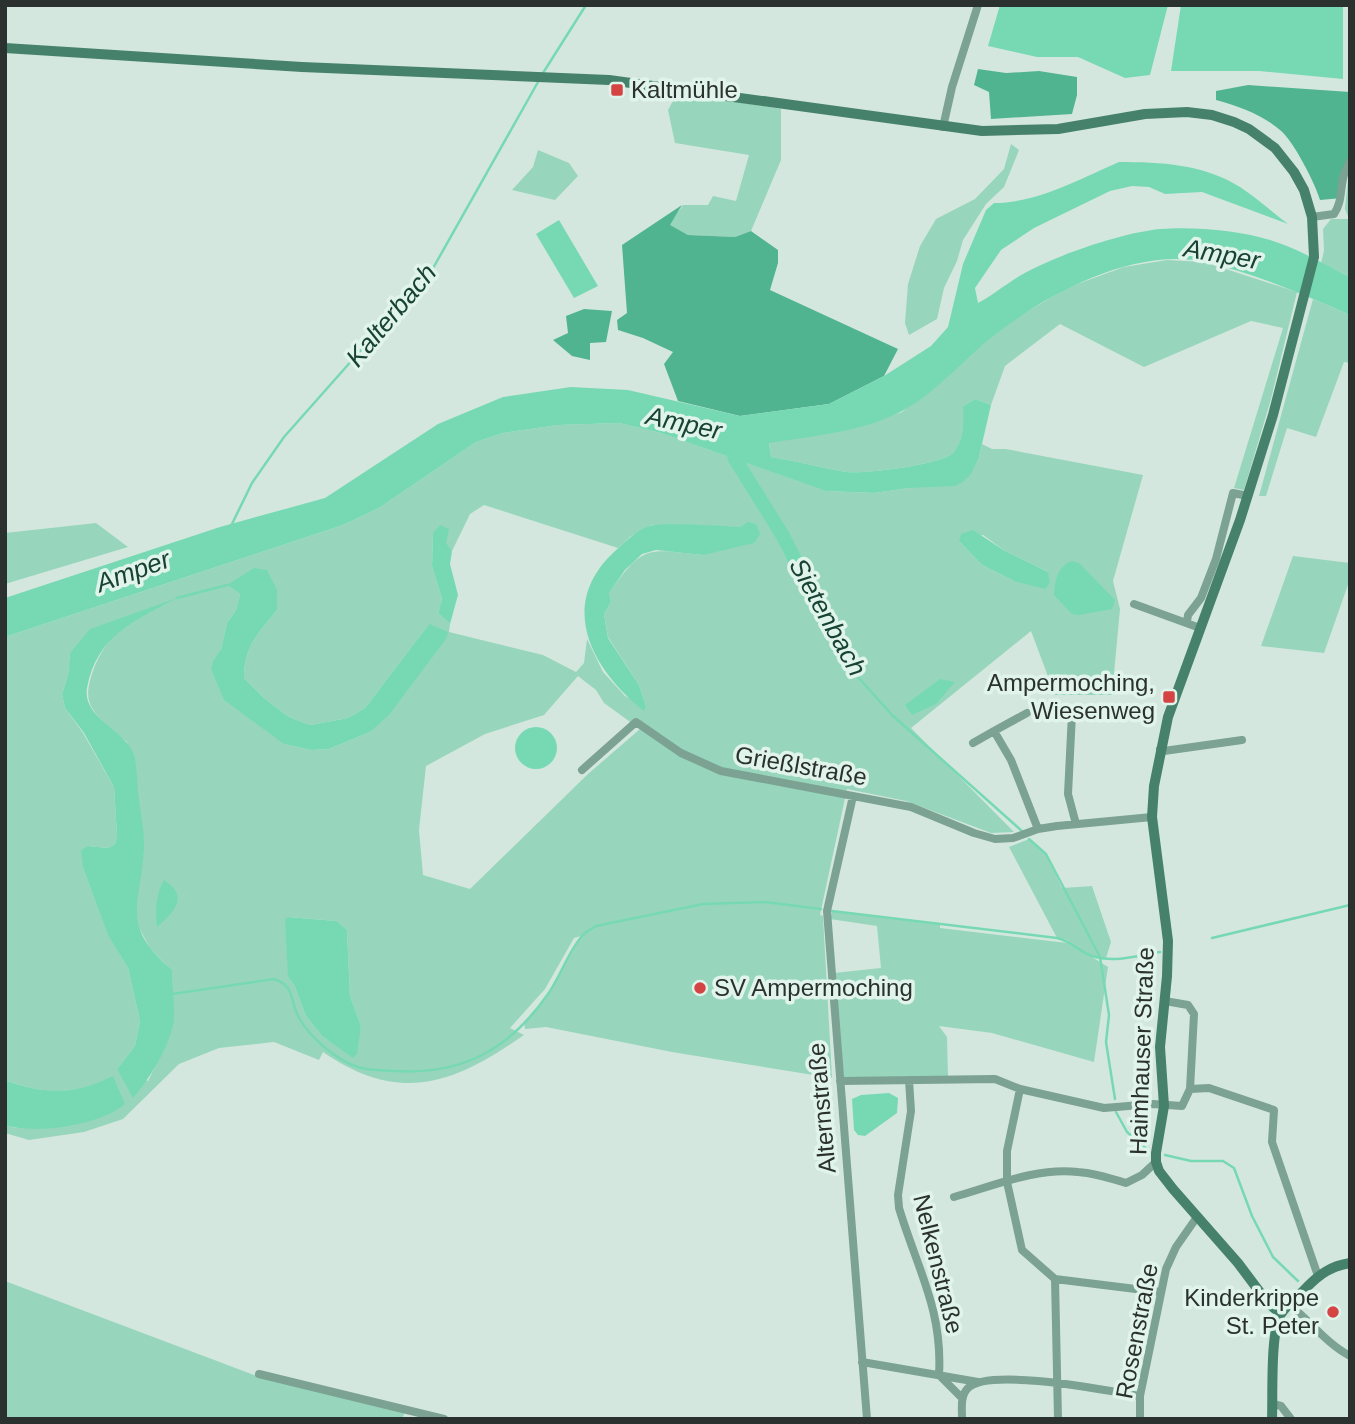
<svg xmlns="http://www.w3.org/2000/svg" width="1355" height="1424" viewBox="0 0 1355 1424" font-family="Helvetica,sans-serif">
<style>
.green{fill:#97d6bc;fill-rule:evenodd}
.forest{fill:#51b491}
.water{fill:#77d9b4}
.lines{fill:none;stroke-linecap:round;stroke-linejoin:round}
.stream{stroke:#77d9b4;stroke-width:2.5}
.river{stroke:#77d9b4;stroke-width:14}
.street{stroke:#7ba292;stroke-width:8}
.secondary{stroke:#46826b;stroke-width:10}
.poi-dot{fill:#d34442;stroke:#e1f4ec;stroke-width:2.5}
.labels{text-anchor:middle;stroke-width:7;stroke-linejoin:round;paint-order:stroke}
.poi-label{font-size:24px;fill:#2a312e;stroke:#e1f4ec;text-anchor:start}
.street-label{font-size:24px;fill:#2a312e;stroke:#e1f4ec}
.water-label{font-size:26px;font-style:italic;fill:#184334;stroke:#e1f4ec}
</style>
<rect width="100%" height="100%" fill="#d4e7de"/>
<!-- green -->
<path class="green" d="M678,92L781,109V160L751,231L735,237L688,235L669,225L683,205H708L713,196L736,201L749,155L675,143L668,110Z
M1011,144L1019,150L1004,187L986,204L963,240L957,261L944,288L937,319L909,335L905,323L908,284L920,246L936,219L975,199L1004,169Z
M538,150L569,163L578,176L555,200L512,190L533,167Z
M1348,179H1350V277L1321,263L1324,251L1323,229L1331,219H1349L1345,209Z
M1167,260L1204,262L1297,292L1271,399L1244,490L1234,488L1283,328L1251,321L1144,367L1060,324L1005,366L991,405L975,399L963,406C963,421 965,441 953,453C941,465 864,474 846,472C821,468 796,461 771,457L769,442L861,426L902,412L975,349L1018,317L1069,287L1124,267Z
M1313,299L1350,315V363L1344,362L1316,437L1287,428L1266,496H1259Z
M619,423L661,433L827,491L874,493L909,488L979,457L982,444L992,449H1006L1143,475L1113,581L1120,609L1112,695H1055L1031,631L911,728L1014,832L991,833L906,801L847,789L820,915L823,916L832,1078L672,1052L546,1027L525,1029L524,1022L548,995L581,936L574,938L545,989L510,1028L524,1035C454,1084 400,1105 323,1052L319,1060L274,1042L219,1048L179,1064L123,1119L84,1132L29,1140L5,1133V1125L16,1128L113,1077C75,1095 45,1095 5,1080V637L343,525L379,508L476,442L503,433L558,425ZM484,505L618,548L631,536L651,525L741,527L703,555C646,549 644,544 609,593L611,602L604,614L608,637L639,685L646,706L625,696L603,672L587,639L584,663L576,672L543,655L449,632L450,624L438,613L442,599L432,566L433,533L452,551L470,514ZM983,535L1005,551L1048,572L1014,581L982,565L959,541ZM227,585L277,610C258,634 244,646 244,678L264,698L289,717L310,725L348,718L365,708L429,624L370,732L329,749L311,750L284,744L214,659L221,651L227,623L236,610L240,594ZM171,602C132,622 105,631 91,677C88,687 86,697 92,708C100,721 115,732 127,742L144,849L135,906L137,924L150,948L172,971L173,1024L162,1053L148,1081L117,1069L135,1046L140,1021L128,968L108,934L83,868L88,846L108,848L115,844L117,836L114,787L83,733L65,708L62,694L68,675L70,653ZM578,676L596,690L604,703L640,729L588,774L470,889L423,875L419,830L426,766L485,734L544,715ZM288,917L337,921L347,930L350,996L361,1026L353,1057L322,1036L306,1016L294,985L288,977Z
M96,523L128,547L5,584V533Z
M1293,556L1350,563V579L1324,653L1261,646Z
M1029,839L1045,853L1062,888L1092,886L1111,942L1106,958L1092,957L1108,967L1094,1062L992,1033L939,1026L947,1037L948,1076L844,1078L834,973L881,968L877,926L830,919L832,911L940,924V928L1067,943L1081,951L1067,940L1057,938L1009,847Z
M5,1281L259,1377L405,1412L402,1419H5Z"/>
<!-- forest -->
<path class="forest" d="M978,69L1006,73L1039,71L1077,77V95L1072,114L991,119L989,92L974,85Z
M1248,85L1350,92V158L1342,198L1320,200C1315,183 1293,140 1280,130C1263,115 1238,106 1216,100V91Z
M682,205L670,225L688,235L735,237L751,231L778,250V263L770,290L898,349L884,376L829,404L740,416L678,401L664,364L673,352L643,338L618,330L617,320L627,313L622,245Z
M584,309L612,311L606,342L590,343V360L572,356L553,340L568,333L566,316Z"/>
<!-- water -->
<path class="water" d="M1000,5H1168L1150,75L1125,78L1078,57H1037L988,46Z
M1181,5H1343V79L1259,71H1171Z
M1119,162C1160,162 1204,164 1240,187C1257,198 1272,212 1288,224L1202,192L1165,194L1149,187L1132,186L1110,191L1034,228L1001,250L975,288L978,303C993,295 1007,283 1023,274C1057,255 1121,233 1160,229C1198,226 1252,231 1287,246C1309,255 1329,267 1350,277V315C1305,295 1253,273 1206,262C1135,247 1050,292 996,334C964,358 938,392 902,411C863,432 812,436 769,443L771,457C797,461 821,468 846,472C864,474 941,465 953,453C965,440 963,421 963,406L975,399L991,405L979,457L971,474L963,482L955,486L909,488L874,493L826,491L661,433L619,423L558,425L503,433L476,442L379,508L343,525L5,637V598L220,527L325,498L438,424L503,397L571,387L628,390L740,416L829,404L884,376L931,346L948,327L963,264L986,210L994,203C1037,203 1080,179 1119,162Z
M559,220L598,286L574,298L536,234Z
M748,522L756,524L760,534L754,543L703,555L656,550L642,554L625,570L609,593L611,602L604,614L608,638L639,685L646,706L644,711C593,671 556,606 614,552C625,542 635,531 649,526C662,522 723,526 741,527Z
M440,525L449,529L446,543L452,551L450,564L458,595L450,624L438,613L442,599L432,566L433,533Z
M973,530L1005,551L1048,572L1050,583L1045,589L1014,581L982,565L959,541L961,534Z
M1072,561L1079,563L1115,600L1112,609L1079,615L1072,614L1054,595C1055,581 1057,566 1072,561Z
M254,568L267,570L277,590V610C258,634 244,646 244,678L264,698L289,717L310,725L348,718L365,708L429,624L448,632L446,639L389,715L370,732L329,749L311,750L284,744L224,700L211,669L214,659L221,650L227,623L236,610L240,594L227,585Z
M177,598C135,621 97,635 87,688C82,718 126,730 134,755C137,766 137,781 138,792C140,811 145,832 144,850C140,907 120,925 172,970C172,987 176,1010 173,1026C166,1052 150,1078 133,1098L117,1069L135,1046L140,1021L128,968L108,935L83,868L81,850L88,846L108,848L115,844L117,836L114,787L84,733L65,708L62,694L68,675L70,653L90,629Z
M940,679L955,682L936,704L912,715L905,705Z
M515 748a21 21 0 1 1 42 0a21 21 0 1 1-42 0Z
M164,880C191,897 173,913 157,927C155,914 156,892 164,880Z
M288,917L337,921L347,930L350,996L361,1026L357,1054L353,1058L322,1036L306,1016L294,985L288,977L285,920Z
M113,1076L125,1104C101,1125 36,1135 5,1125V1080C45,1095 75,1095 113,1076Z
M889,1093L898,1098L897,1113L865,1136L858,1135L854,1130L852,1099L861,1095Z"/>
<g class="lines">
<!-- stream -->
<path class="stream" d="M543,73L586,5
M231,526L252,483L284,437L432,270L538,82
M177,598L227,585
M850,668L892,715L1023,832
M1029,839L1046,854L1100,957L1109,1015L1106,1042L1115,1099
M832,911L1057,938C1071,941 1080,952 1092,956C1114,963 1138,956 1160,952
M1212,938L1350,905
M172,994L274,979C295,986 290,1000 298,1016C309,1037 336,1060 358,1067C369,1071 383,1070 395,1071C462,1075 509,1050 548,994C561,976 568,951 583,935C586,931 592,929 596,926L703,904L765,902L821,909
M1116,1112L1127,1132L1148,1150
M1165,1155L1191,1161H1223L1234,1168L1252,1216L1273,1257L1298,1281"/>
<!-- river -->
<path class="river" d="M731,441L735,459L783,536L850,668"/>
<!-- street -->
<path class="street" d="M943,127L952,87L978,5
M1312,217L1334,214C1342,202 1340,192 1343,179C1344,173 1347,167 1350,161
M1134,604L1200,628
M1187,622L1188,615L1201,598L1216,559L1233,493L1248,496
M1027,713L994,731L1011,760L1038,829
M1072,714L1068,794L1076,824
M973,743L994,731
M1160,749L1164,751L1242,740
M582,770L636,722L681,753L721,771L911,807L974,833L995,839L1013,838L1038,829L1057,826L1152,817
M853,796L827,911L867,1419
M909,1080L911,1111L898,1195L899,1208C917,1268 943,1310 939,1375L962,1398
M840,1081L995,1079L1020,1089L1104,1108L1153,1104L1182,1106L1190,1089L1194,1014L1188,1005L1165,1001
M1020,1089L1007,1151V1182L1022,1250L1055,1279L1160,1292
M1190,1089L1209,1088L1274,1110L1272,1142L1318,1276
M954,1197C993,1186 1037,1167 1078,1172C1094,1173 1110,1178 1126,1183L1142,1175L1156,1162
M1055,1279L1058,1419
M1289,1304C1310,1321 1326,1343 1350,1356
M862,1362L978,1382
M259,1374L444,1419
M1273,1404L1281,1406L1291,1419
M962,1419C962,1408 960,1396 968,1388C989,1367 1109,1391 1140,1396
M1140,1419V1396L1166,1269L1176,1247L1197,1217"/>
<!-- secondary -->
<path class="secondary" d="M5,48L302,67L609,80L982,131L1058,129L1145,114L1187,112L1212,115L1234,122L1249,129L1275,148L1294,172L1304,190L1312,217L1314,257L1273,415L1240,520L1168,717L1154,786L1152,817L1168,941L1167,976L1160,1047L1164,1106L1156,1153V1162L1159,1171L1173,1189L1238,1263L1268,1303L1281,1314
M1272,1419C1273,1396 1270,1331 1281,1314C1287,1304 1299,1296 1307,1287C1320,1274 1331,1266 1350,1263"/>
</g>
<!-- markers -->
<g class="poi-dot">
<rect x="610" y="83" width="14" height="14" rx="3.5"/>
<rect x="1162" y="690" width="14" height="14" rx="3.5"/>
<circle cx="700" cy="988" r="7"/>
<circle cx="1333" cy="1312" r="7"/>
</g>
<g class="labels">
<!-- poi labels -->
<g class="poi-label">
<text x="631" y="98">Kaltmühle</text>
<text x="1155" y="691" text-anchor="end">Ampermoching,<tspan x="1155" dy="28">Wiesenweg</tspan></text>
<text x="714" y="996">SV Ampermoching</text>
<text x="1319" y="1306" text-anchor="end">Kinderkrippe<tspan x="1319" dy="28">St. Peter</tspan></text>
</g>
<!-- street labels -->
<g class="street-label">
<text transform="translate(801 766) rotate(10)" y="8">Grießlstraße</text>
<text transform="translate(1142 1051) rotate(-88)" y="8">Haimhauser Straße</text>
<text transform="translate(822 1108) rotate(-95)" y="8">Alternstraße</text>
<text transform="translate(938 1264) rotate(76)" y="8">Nelkenstraße</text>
<text transform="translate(1137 1331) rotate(-79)" y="8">Rosenstraße</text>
</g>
<!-- water labels -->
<g class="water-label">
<text transform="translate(1222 254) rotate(10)" y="9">Amper</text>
<text transform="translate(391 315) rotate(-50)" y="9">Kalterbach</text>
<text transform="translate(684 423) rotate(12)" y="9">Amper</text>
<text transform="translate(133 571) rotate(-20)" y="9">Amper</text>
<text transform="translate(828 617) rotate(61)" y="9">Sietenbach</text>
</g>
</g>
<!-- border -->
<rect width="1355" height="1424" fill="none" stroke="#2a312e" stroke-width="14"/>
</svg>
